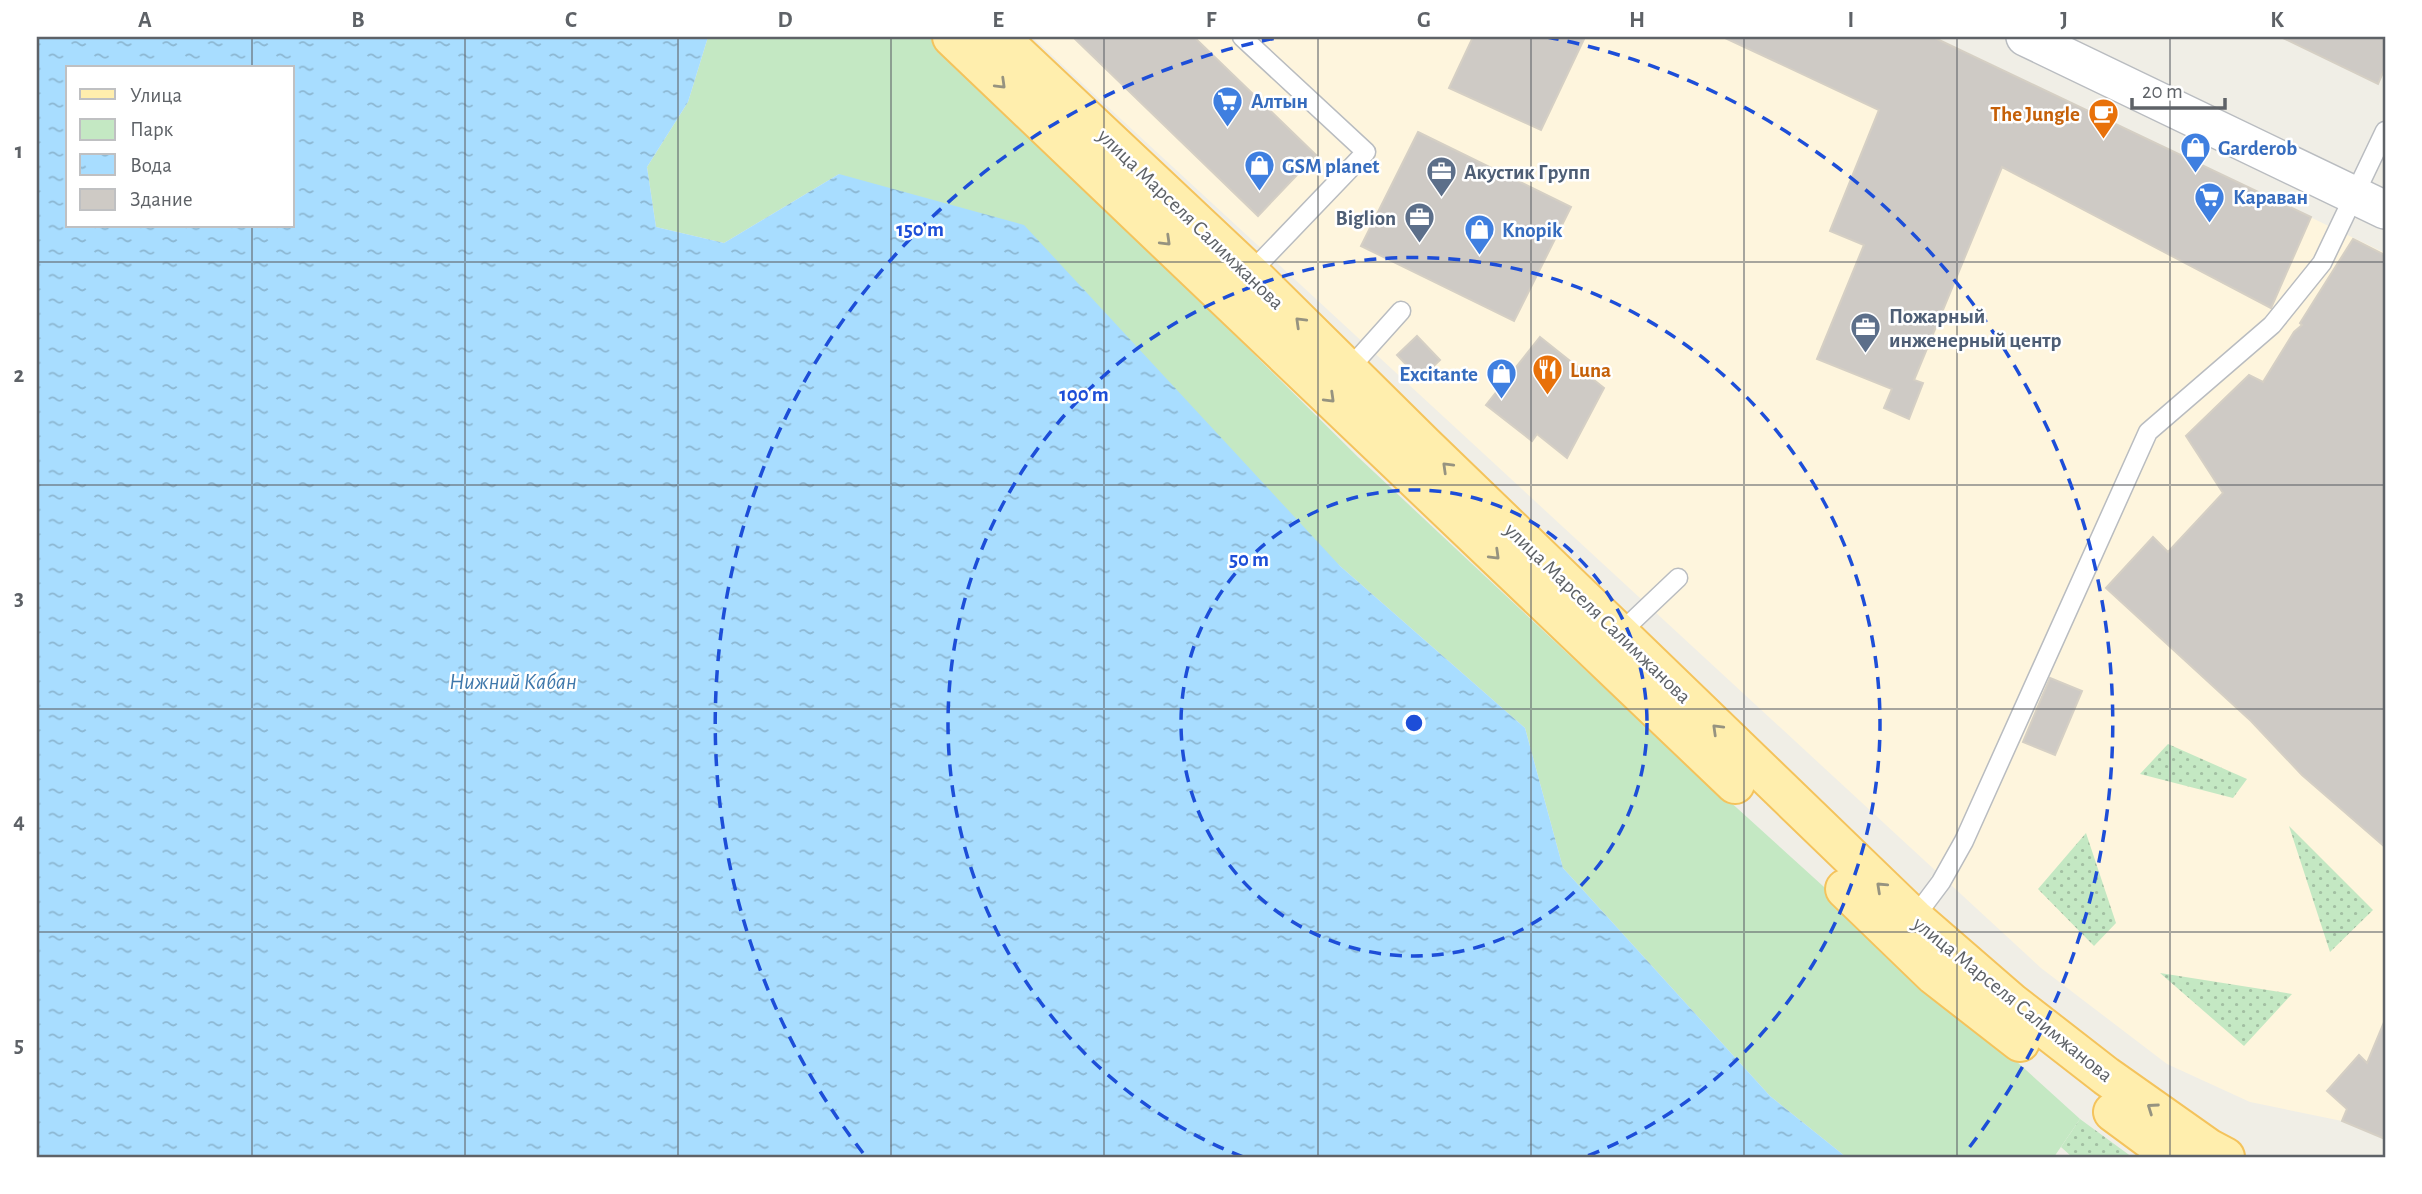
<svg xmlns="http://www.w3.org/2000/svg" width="2422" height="1194" viewBox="0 0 2422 1194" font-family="'Alegreya Sans',sans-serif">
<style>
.commercial{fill:#fef5dd}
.grass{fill:url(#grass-dots)}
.park{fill:#c4e8c3}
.water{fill:url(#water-ripples);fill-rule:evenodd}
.building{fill:#cecac5;stroke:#d5cfc4;stroke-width:2}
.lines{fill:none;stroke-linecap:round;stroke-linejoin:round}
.service-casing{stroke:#b9bcc0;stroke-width:21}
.minor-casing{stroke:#b9bcc0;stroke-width:40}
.primary-casing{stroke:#f4c35c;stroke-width:42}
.service{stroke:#fff;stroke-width:18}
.minor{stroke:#fff;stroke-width:37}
.primary{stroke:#ffeead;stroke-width:38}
.oneway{stroke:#969380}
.grid{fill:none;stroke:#5e6267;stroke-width:2;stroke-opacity:0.55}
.ring{fill:none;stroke:#1d4ed8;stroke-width:3.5;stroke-dasharray:12 9}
.labels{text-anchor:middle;stroke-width:5;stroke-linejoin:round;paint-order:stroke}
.shop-label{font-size:21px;font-weight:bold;fill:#366cbe;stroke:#fff;text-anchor:start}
.food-label{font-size:21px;font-weight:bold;fill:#c56008;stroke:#fff;text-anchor:end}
.service-label{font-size:21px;font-weight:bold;fill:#4e5e75;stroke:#fff;text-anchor:start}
.street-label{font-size:21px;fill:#5e6267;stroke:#fff}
.water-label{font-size:23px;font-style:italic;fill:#3f78ab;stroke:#fff}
.centre{fill:#1d4ed8;stroke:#fff;stroke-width:3.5}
.ring-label{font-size:21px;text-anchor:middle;font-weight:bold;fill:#1d4ed8;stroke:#fff;stroke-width:5;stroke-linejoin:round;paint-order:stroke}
.neatline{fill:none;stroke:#5e6267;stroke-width:2.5}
.grid-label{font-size:23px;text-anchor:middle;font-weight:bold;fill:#5e6267}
</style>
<defs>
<pattern id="grass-dots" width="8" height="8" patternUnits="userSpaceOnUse" patternTransform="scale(1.75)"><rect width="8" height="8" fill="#c4e8c3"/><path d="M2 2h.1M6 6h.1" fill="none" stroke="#a2bfa2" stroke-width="1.8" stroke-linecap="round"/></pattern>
<pattern id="water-ripples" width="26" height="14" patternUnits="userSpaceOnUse" patternTransform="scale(1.75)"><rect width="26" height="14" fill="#a8ddff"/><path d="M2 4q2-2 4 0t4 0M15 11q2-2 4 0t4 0" fill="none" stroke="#8cb7d2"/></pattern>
</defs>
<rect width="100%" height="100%" fill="#f0eee6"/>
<!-- commercial -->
<path class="commercial" d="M1032,37H1935L2385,253V1139L2342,1121L2250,1102L2167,1064L2041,968Z"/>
<!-- grass -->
<path class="grass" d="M2168,744L2247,779L2233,798L2140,774Z
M2289,826L2373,910L2330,952Z
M2086,833L2116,923L2094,946L2038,889Z
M2160,973L2292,994L2244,1046Z
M2080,1119L2132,1157H2072L2061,1147Z"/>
<!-- park -->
<path class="park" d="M708,37H933L1358,457L1598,682L2080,1119L2054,1157H1846L1770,1096L1563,868L1525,728L1340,566L839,174L724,243L656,227L647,167L688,102Z"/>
<!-- water -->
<path class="water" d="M37,37H708L688,102L647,167L656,227L724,243L839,174L1024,225L1340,566L1525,728L1563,868L1770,1096L1846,1157H37ZM68,68H292V226H68Z"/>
<!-- building -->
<path class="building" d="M1073,37H1194L1316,155L1258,216Z
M1473,37H1585L1541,130L1449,88Z
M1723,37H1933L2311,217L2271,308L2002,167L1914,380L1923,383L1909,419L1884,408L1892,389L1817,359L1864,245L1830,231L1879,110Z
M2281,37H2385V68L2378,84Z
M1418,132L1571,207L1514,321L1361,246Z
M2353,239L2385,255V847L2302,775L2251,721L2106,588L2153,537L2168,552L2223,493L2186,436L2249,375L2263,382L2294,332L2302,325L2300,323Z
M1417,336L1440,360L1420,379L1397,355Z
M1540,337L1604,388L1567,458L1537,434L1532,441L1486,405Z
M2050,678L2082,691L2055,755L2023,742Z
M2385,1020V1139L2342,1121L2347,1109L2327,1091L2359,1055L2367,1063Z"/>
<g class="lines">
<defs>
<path id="service" d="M1242,37L1366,152L1250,273
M1348,370L1401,311
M1619,634L1678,578
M1914,918L1941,882L1964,841L2148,432L2272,325L2322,263L2385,131"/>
<path id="minor" d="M2025,37L2385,210"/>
<path id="primary" d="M952,37L1735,784
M999,37L1250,273L1424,445L1914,918L2012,1003L2106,1076L2208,1148L2225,1157
M1845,889L1934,975L2020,1042
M2113,1112L2174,1157"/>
</defs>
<!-- service casing -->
<use href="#service" class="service-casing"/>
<!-- minor casing -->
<use href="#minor" class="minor-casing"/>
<!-- primary casing -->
<use href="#primary" class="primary-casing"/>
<!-- service -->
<use href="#service" class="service"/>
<!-- minor -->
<use href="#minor" class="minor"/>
<!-- primary -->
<use href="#primary" class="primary"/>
</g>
<!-- one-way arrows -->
<defs><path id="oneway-chevron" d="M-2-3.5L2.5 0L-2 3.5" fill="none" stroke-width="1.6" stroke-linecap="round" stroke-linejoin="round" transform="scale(1.75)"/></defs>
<g class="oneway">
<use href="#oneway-chevron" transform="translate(1001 84) rotate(44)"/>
<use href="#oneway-chevron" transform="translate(1166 241) rotate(44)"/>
<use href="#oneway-chevron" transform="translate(1300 322) rotate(-136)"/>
<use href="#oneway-chevron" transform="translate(1330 398) rotate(44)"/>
<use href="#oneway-chevron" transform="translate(1447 467) rotate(-136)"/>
<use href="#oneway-chevron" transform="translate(1495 555) rotate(44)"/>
<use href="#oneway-chevron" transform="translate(1717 729) rotate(-136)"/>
<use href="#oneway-chevron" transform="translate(1881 887) rotate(-137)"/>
<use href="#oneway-chevron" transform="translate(2152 1108) rotate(-145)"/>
</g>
<!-- grid -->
<path class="grid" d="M252,37V68M465,37V1157M678,37V1157M891,37V1157M1104,37V1157M1318,37V1157M1531,37V1157M1744,37V1157M1957,37V1157M2170,37V1157M252,226V1157M37,262H2385M37,485H2385M37,709H2385M37,932H2385"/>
<!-- distance rings -->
<g class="ring">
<circle cx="1414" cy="723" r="233"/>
<path d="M1243 1157A466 466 0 1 1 1585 1157"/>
<path d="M863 1153A699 699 0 0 1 1281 37M1547 37A699 699 0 0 1 1965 1153"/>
</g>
<!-- icons -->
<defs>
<symbol id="supermarket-pin" viewBox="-11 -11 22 30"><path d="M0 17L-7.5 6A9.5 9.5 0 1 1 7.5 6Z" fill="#3f7fe0" stroke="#fff"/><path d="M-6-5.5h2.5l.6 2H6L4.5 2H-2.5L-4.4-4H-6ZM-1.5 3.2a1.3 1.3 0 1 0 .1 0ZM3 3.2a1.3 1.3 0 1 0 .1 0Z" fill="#fff"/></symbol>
<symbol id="cafe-pin" viewBox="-11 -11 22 30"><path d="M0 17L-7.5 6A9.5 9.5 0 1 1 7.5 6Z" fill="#e8710a" stroke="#fff"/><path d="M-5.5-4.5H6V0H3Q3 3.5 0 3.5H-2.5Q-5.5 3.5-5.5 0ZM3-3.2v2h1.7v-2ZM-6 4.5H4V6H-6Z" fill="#fff"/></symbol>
<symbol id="shop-pin" viewBox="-11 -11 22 30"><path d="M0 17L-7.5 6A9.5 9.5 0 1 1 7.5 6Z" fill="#3f7fe0" stroke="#fff"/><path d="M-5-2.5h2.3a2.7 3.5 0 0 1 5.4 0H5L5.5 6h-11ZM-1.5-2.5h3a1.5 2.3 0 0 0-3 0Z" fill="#fff"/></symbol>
<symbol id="office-pin" viewBox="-11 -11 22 30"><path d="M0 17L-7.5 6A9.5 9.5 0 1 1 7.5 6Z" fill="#5c6f8a" stroke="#fff"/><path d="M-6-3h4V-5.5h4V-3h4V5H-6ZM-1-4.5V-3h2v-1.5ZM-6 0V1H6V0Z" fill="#fff"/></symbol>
<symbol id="restaurant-pin" viewBox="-11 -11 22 30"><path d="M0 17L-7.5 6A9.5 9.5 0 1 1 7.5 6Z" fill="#e8710a" stroke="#fff"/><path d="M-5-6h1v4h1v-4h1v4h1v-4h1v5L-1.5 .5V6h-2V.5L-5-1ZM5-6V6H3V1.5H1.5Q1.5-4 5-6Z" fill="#fff"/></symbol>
</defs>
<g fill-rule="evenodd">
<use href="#supermarket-pin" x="1210" y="84" width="35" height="47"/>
<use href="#cafe-pin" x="2086" y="96" width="35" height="47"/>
<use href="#shop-pin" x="2178" y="130" width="35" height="47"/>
<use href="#shop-pin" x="1242" y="148" width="35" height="47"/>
<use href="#office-pin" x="1424" y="154" width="35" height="47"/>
<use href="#supermarket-pin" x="2192" y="180" width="35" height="47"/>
<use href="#office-pin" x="1402" y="200" width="35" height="47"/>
<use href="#shop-pin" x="1462" y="212" width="35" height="47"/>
<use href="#office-pin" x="1848" y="310" width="35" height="47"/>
<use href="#restaurant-pin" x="1530" y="352" width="35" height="47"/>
<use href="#shop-pin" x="1484" y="356" width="35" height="47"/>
</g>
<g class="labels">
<!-- shop labels -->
<g class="shop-label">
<text x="1251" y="108">Алтын</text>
<text x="2218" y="155">Garderob</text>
<text x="1282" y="173">GSM planet</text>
<text x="2233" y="204">Караван</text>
<text x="1502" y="237">Knopik</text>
<text x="1478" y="381" text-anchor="end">Excitante</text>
</g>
<!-- food labels -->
<g class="food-label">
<text x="2080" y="121">The Jungle</text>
<text x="1570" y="377" text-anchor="start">Luna</text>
</g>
<!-- service labels -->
<g class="service-label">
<text x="1464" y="179">Акустик Групп</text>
<text x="1396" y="225" text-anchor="end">Biglion</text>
<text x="1889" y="323">Пожарный<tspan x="1889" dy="24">инженерный центр</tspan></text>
</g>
<!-- street labels -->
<g class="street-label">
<text transform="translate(1191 219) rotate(44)" y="7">улица Марселя Салимжанова</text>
<text transform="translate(1598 613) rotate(44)" y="7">улица Марселя Салимжанова</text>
<text transform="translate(2013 999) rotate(39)" y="7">улица Марселя Салимжанова</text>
</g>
<!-- water labels -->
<g class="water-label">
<text x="513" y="689">Нижний Кабан</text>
</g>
</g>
<circle cx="1414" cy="723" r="10" class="centre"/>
<g class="ring-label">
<text x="920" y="236">150 m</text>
<text x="1084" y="401">100 m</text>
<text x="1249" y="566">50 m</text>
</g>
<!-- border -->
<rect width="2422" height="1194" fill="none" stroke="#ffffff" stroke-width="77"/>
<!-- legend -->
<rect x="66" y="66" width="228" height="161" fill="#ffffff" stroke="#bfc0c2" stroke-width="2"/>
<rect x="80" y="89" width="35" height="10" fill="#ffeead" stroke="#bfc0c2" stroke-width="2"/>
<text x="130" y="102" font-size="21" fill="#5e6267">Улица</text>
<rect x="80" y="119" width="35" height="21" fill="#c4e8c3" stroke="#bfc0c2" stroke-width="2"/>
<text x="130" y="136" font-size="21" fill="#5e6267">Парк</text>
<rect x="80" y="154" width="35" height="21" fill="url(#water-ripples)" stroke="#bfc0c2" stroke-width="2"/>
<text x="130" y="172" font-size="21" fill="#5e6267">Вода</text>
<rect x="80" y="189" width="35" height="21" fill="#cecac5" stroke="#bfc0c2" stroke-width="2"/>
<text x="130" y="206" font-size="21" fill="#5e6267">Здание</text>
<!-- scale -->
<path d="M2132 98v10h93v-10" fill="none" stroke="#5e6267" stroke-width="3.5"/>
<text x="2142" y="98" font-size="21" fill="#5e6267" stroke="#ffffff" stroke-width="5" paint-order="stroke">20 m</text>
<rect x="38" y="38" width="2346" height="1118" class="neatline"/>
<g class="grid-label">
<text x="145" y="27">A</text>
<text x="358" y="27">B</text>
<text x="571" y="27">C</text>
<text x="785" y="27">D</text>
<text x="998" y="27">E</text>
<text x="1211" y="27">F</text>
<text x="1424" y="27">G</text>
<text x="1637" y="27">H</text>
<text x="1851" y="27">I</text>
<text x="2064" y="27">J</text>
<text x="2277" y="27">K</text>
<text x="19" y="158">1</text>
<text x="19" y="382">2</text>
<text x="19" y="605">3</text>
<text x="19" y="828">4</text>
<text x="19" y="1052">5</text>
</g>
</svg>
